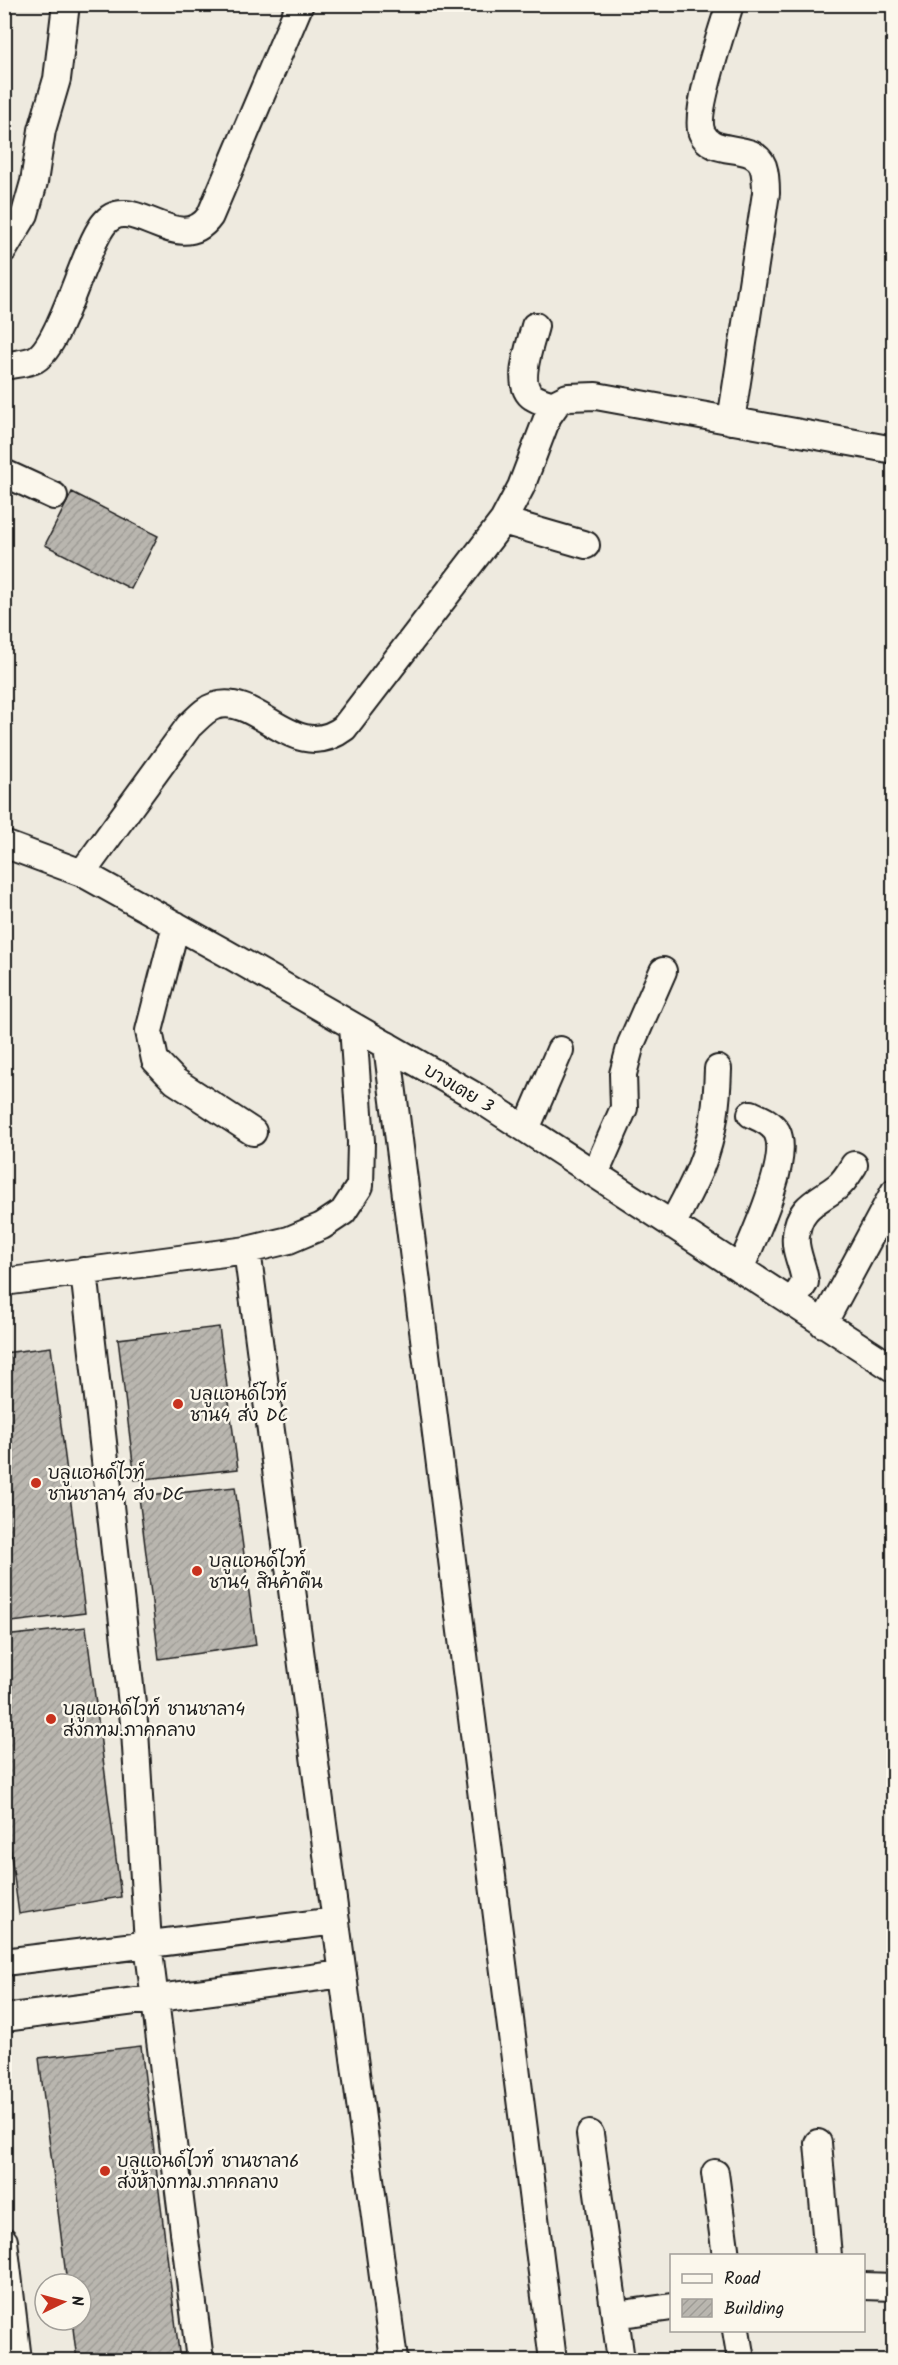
<svg xmlns="http://www.w3.org/2000/svg" width="898" height="2365" viewBox="0 0 898 2365" font-family="Kalam,'Playpen Sans Thai',sans-serif">
<style>
.building{fill:url(#building-hatch);stroke:#1c1c1c;stroke-width:1.5}
.lines{fill:none;stroke-linecap:round;stroke-linejoin:round}
.minor-casing{stroke:#1c1c1c;stroke-width:30}
.minor{stroke:#fbf7ec;stroke-width:26}
.poi-dot{fill:#c8321e;stroke:#fbf7ec;stroke-width:2}
.labels{text-anchor:middle;stroke-width:5;stroke-linejoin:round;paint-order:stroke}
.street-label{font-size:18px;fill:#1c1c1c;stroke:#fbf7ec}
.poi-label{font-size:18px;fill:#1c1c1c;stroke:#fbf7ec;text-anchor:start}
</style>
<defs>
<pattern id="building-hatch" width="6" height="6" patternUnits="userSpaceOnUse" patternTransform="scale(1.5)"><rect width="6" height="6" fill="#b9b6af"/><path d="M-1 1l2-2M0 6l6-6M5 7l2-2" fill="none" stroke="#9e9c96"/></pattern>
</defs>
<rect width="100%" height="100%" fill="#eeeadf"/>
<filter id="ink" filterUnits="userSpaceOnUse"><feTurbulence type="fractalNoise" baseFrequency=".0167" numOctaves="2"/><feDisplacementMap in="SourceGraphic" scale="12" xChannelSelector="R" yChannelSelector="G"/><feConvolveMatrix kernelMatrix="1 2 1 2 8 2 1 2 1" color-interpolation-filters="sRGB"/></filter>
<g filter="url(#ink)">
<!-- building -->
<path class="building" d="M72,492L158,536L131,589L45,545Z
M219,1327L238,1469L135,1480L118,1339Z
M51,1347L85,1613L4,1623V1353Z
M235,1487L256,1645L159,1659L139,1497Z
M86,1627L121,1897L19,1914L4,1803V1636Z
M141,2046L180,2360H77L72,2320H81V2284H67L39,2058Z"/>
<g class="lines">
<defs>
<path id="minor" d="M730,4C723,28 693,114 702,133C713,158 753,141 763,166C766,175 766,185 766,193L731,421
M4,249L25,214L34,182L42,130L57,79L66,4
M535,326C531,343 514,385 533,397C539,401 548,403 555,406
M4,366C14,364 28,363 36,359C61,344 83,252 103,225C130,188 179,260 210,216L300,4
M4,473L54,496
M503,521L586,545
M4,844L82,873L226,953L475,1096L894,1369
M82,873L189,726C197,719 205,709 215,706C258,692 294,766 344,728L503,521L521,487L548,416L558,402L568,397L596,396L894,450
M176,925L149,1031L155,1060L175,1081L253,1132
M387,1045L553,2360
M526,1129L560,1050
M595,1174L624,1108L623,1074L631,1044L663,971
M672,1225C682,1205 693,1186 701,1166C714,1134 717,1102 718,1069
M247,1250L394,2360
M740,1269C752,1241 791,1160 777,1132C771,1122 760,1118 751,1114
M84,1271L135,1731L148,1944L200,2360
M4,1282L247,1250L289,1240L322,1226L343,1212L360,1186L361,1142L353,1026
M792,1303L805,1282C804,1267 794,1251 796,1236C798,1207 817,1202 837,1187C845,1181 849,1173 854,1165
M823,1324L894,1192
M4,1962L336,1921
M4,2018L343,1974
M590,2134L621,2360
M818,2143L828,2256
M715,2173L726,2256
M4,2241L18,2360
M864,2286L894,2287
M615,2315L672,2307
M736,2330L741,2360"/>
</defs>
<!-- minor casing -->
<use href="#minor" class="minor-casing"/>
<!-- minor -->
<use href="#minor" class="minor"/>
</g>
</g>
<!-- markers -->
<g class="poi-dot">
<circle cx="178" cy="1404" r="6"/>
<circle cx="36" cy="1483" r="6"/>
<circle cx="197" cy="1571" r="6"/>
<circle cx="51" cy="1719" r="6"/>
<circle cx="105" cy="2171" r="6"/>
</g>
<g class="labels">
<!-- street labels -->
<g class="street-label">
<text transform="translate(459 1088) rotate(31)" y="6">บางเตย 3</text>
</g>
<!-- poi labels -->
<g class="poi-label">
<text x="190" y="1400">บลูแอนด์ไวท์<tspan x="190" dy="21">ชาน4 ส่ง DC</tspan></text>
<text x="48" y="1479">บลูแอนด์ไวท์<tspan x="48" dy="21">ชานชาลา4 ส่ง DC</tspan></text>
<text x="209" y="1567">บลูแอนด์ไวท์<tspan x="209" dy="21">ชาน4 สินค้าคืน</tspan></text>
<text x="63" y="1715">บลูแอนด์ไวท์ ชานชาลา4<tspan x="63" dy="21">ส่งกทม.ภาคกลาง</tspan></text>
<text x="117" y="2167">บลูแอนด์ไวท์ ชานชาลา6<tspan x="117" dy="21">ส่งห้างกทม.ภาคกลาง</tspan></text>
</g>
</g>
<!-- margin -->
<rect width="898" height="2365" fill="none" stroke="#fbf7ec" stroke-width="24"/>
<rect x="12" y="12" width="874" height="2341" fill="none" stroke="#1c1c1c" stroke-width="2" filter="url(#ink)"/>
<!-- legend -->
<rect x="670" y="2254" width="195" height="78" fill="#fbf7ec" stroke="#a29f99" stroke-width="1.5"/>
<rect x="682" y="2274" width="30" height="9" fill="#fbf7ec" stroke="#a29f99" stroke-width="1.5"/>
<text x="724" y="2284" font-size="18" fill="#1c1c1c">Road</text>
<rect x="682" y="2299" width="30" height="18" fill="url(#building-hatch)" stroke="#a29f99" stroke-width="1.5"/>
<text x="724" y="2314" font-size="18" fill="#1c1c1c">Building</text>
<!-- north arrow -->
<g transform="translate(63 2302) rotate(85)"><circle r="28" fill="#fbf7ec" stroke="#a29f99" stroke-width="1.5"/>
<path d="M0-4.5L10 22L0 15L-10 22Z" fill="#c8321e"/>
<text y="-9" font-size="16" font-weight="bold" text-anchor="middle" fill="#1c1c1c">N</text>
</g>
</svg>
